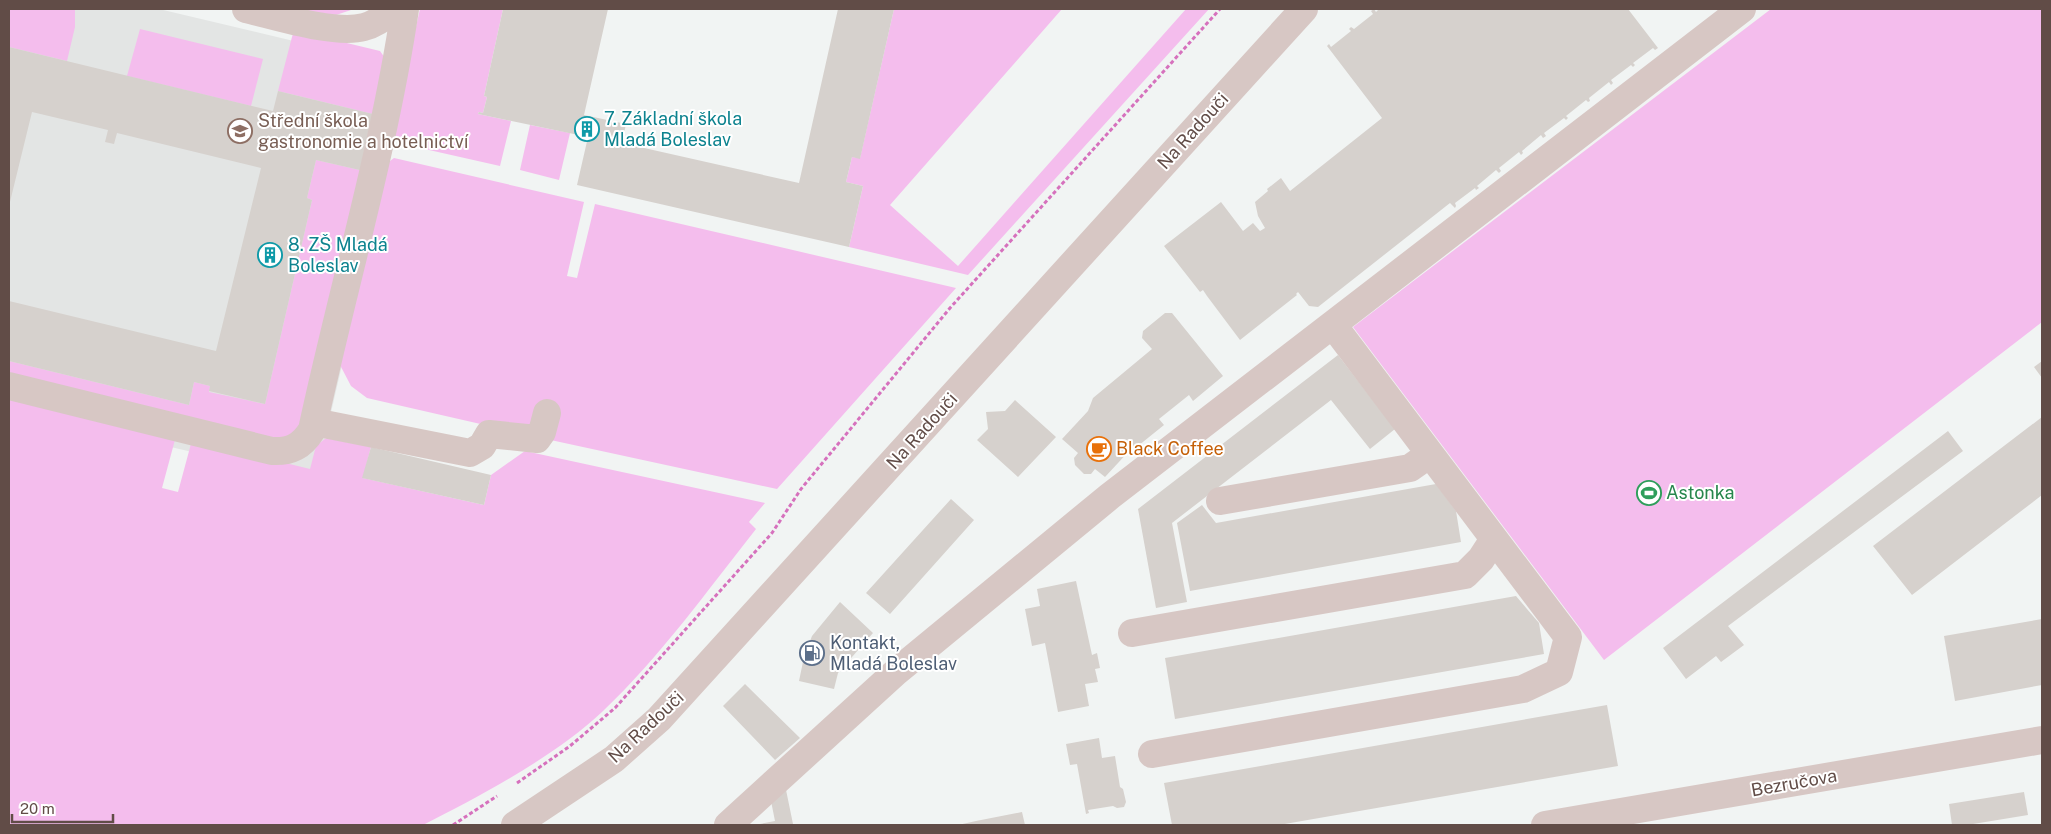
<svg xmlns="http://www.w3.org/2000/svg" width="2051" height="834" viewBox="0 0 2051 834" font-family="'Public Sans',sans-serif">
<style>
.education{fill:#e3e5e4}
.green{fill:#f4bded}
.building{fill:#d6d1cd}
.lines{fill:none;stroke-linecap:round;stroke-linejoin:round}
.path{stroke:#d671bd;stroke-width:3;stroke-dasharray:4 2.5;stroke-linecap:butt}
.minor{stroke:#d7c7c4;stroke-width:28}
.labels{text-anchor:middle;stroke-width:4;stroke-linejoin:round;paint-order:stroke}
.culture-label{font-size:18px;fill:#0d838f;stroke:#fff;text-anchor:start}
.education-label{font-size:18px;fill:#785e54;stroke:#fff;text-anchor:start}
.street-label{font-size:18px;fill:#614c47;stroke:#fff}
.food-label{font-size:18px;fill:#c56008;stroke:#fff;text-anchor:start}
.leisure-label{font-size:18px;fill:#27864d;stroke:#fff;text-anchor:start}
.service-label{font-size:18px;fill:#4e5e75;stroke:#fff;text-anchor:start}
</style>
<rect width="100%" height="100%" fill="#f1f4f3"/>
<!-- education -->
<path class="education" d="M9,9H159L411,69L315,481L9,409Z"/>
<!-- green -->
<path class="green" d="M9,9H75V27L67,61L9,47Z
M285,9H354L336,15Z
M420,9H503L484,96L487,97L483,113L479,112L478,114L511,121L500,166L398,143L392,131Z
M894,9H1062L890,205L958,266L1186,9H1209L968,275L849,247L863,186L846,182L852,157L860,158Z
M1771,9H2042V322L1604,660L1353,327Z
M140,29L263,59L251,106L127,76Z
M301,32L380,51L385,58L377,115L278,91L292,37L293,34Z
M530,125L570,133L559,180L520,170Z
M394,158L584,202L567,276L577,278L595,204L956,288L777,489L546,439L539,426L520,433L367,398L351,386L339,363L386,164Z
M316,160L364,171L305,423L282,442L9,377V361L189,405L194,382L210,386L209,392L265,404L312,200L307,198Z
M9,395L176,436L162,488L178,492L192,440L310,469L316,446L326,438L371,447L363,478L484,505L491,475L525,451L765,503L749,522L756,529C707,591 660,657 602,712C555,756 481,796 423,825H9Z"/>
<!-- building -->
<path class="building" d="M503,9H608L584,115L626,124L622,143L799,183L838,9H894L860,159L852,157L846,182L863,186L849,247L577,185L588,137L478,114L479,112L483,113L487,97L484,96Z
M1374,9L1376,12L1379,9H1628L1658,48L1655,50L1653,48L1633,63L1635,65L1633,67L1631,65L1611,80L1613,83L1611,85L1609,82L1589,98L1590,101L1588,102L1586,100L1566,116L1568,118L1566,120L1564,118L1544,133L1546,136L1543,138L1541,135L1522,151L1523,153L1521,155L1519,152L1499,168L1501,171L1499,173L1496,170L1477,186L1479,188L1476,190L1475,188L1455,203L1456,206L1455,208L1450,203L1318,307L1309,306L1298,292L1296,294L1297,295L1240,340L1207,296L1203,290L1200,292L1164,246L1221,202L1243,231L1253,223L1260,231L1265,228L1258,216L1255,202L1268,191L1267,189L1281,178L1290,191L1382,118L1327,46L1329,44L1331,47L1351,31L1349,29L1351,27L1354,29L1373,14L1371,11Z
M9,47L273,111L278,91L377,115L364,171L316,160L307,198L312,200L265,404L209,391L210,386L194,382L189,405L9,361V301L216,351L261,168L117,133L114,144L105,142L108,130L32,112L9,206Z
M1165,313H1172L1223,376L1193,401L1189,395L1159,419L1164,425L1133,450L1131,449L1105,477L1095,469L1091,474H1084L1075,465L1074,458L1078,453L1062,439L1088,411L1093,398L1152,349L1142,338L1143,331Z
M1338,355L1395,429L1370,449L1331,400L1172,523L1187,602L1156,608L1138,509Z
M2042,361V378L2034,367Z
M1015,400L1056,437L1018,477L977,440L988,429L986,412L1005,411Z
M2042,417V495L1912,595L1873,546Z
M1948,431L1963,451L1728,626L1744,645L1721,662L1716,656L1686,679L1663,648Z
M371,447L491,475L484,505L362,478Z
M1436,484L1456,511L1461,542L1190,591L1177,523L1202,505L1216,523Z
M951,499L974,520L890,614L866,593Z
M1076,581L1092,655L1097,653L1100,668L1095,669L1098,682L1085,684L1089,706L1058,712L1045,643L1032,646L1025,609L1040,606L1037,589Z
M1516,596L1539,623L1544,654L1175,719L1165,658Z
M840,602L873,633L838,673L834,689L799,681L804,657L812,636Z
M2042,619V685L1955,701L1944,636Z
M745,684L800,738L775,760L723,706Z
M1607,705L1618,766L1279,825H1172L1164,783Z
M1099,738L1102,758L1115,756L1120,787L1123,789L1126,802L1124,807L1117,808L1113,806L1088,810L1089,813L1086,814L1077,764L1070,765L1066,744Z
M785,785L793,824L755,825L775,821L770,796Z
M2024,792L2028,815L1967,825H1952L1949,804Z
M1022,812L1025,825H958L976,821Z"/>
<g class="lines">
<!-- path -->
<path class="path" d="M517,783L570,746L615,708L772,533L801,489L950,308L1220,9
M453,825L497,796"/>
<!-- minor -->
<path class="minor" d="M246,9C276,16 335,35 364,27C376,24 385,17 394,9
M9,386L272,451C291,452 302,446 312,430C342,290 384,151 405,9
M314,422L470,453L482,446L489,434L537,439L542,432L547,413
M1220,501L1410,468L1430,454
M1132,633L1465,575L1481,559L1494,539
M1152,754L1523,689L1559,672L1568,637L1333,325
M515,825L614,759L659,719L1304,9
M728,825L896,672L1110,496L1742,9
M1545,825L2042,740"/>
</g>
<!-- icons -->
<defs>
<symbol id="building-ring" viewBox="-11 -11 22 22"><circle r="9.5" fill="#fff" stroke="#0f9aa8" stroke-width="1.5"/><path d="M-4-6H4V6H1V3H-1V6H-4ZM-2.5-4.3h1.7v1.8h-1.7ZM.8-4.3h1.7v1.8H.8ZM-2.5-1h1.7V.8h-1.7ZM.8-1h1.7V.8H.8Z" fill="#0f9aa8"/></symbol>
<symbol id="university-ring" viewBox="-11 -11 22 22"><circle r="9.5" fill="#fff" stroke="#8d6e63" stroke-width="1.5"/><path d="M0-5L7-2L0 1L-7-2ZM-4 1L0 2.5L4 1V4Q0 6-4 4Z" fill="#8d6e63"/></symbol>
<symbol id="cafe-ring" viewBox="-11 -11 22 22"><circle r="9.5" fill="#fff" stroke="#e8710a" stroke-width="1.5"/><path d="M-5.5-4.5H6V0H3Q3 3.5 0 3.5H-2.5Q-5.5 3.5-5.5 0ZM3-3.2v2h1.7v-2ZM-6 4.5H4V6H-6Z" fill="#e8710a"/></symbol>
<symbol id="stadium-ring" viewBox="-11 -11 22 22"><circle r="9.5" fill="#fff" stroke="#2e9e5b" stroke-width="1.5"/><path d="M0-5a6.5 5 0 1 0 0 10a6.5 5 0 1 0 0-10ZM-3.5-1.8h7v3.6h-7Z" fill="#2e9e5b"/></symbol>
<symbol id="fuel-ring" viewBox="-11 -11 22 22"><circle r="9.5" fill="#fff" stroke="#5c6f8a" stroke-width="1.5"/><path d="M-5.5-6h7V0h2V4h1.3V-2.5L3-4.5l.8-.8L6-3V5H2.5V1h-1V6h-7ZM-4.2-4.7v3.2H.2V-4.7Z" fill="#5c6f8a"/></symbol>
</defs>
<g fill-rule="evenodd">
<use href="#building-ring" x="573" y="115" width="28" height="28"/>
<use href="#university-ring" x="226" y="117" width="28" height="28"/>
<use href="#building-ring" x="256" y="241" width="28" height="28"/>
<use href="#cafe-ring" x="1085" y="435" width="28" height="28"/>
<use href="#stadium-ring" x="1635" y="479" width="28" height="28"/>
<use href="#fuel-ring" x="798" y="639" width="28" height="28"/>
</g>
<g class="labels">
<!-- culture labels -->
<g class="culture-label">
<text x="604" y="125">7. Základní škola<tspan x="604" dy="21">Mladá Boleslav</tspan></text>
<text x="288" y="251">8. ZŠ Mladá<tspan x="288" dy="21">Boleslav</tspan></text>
</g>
<!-- education labels -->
<g class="education-label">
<text x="258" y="127">Střední škola<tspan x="258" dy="21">gastronomie a hotelnictví</tspan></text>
</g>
<!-- street labels -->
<g class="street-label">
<text transform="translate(1193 131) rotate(-48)" y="6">Na Radouči</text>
<text transform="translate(922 431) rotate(-48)" y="6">Na Radouči</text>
<text transform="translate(646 727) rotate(-43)" y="6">Na Radouči</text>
<text transform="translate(1794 783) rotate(-10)" y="6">Bezručova</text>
</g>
<!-- food labels -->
<g class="food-label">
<text x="1116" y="455">Black Coffee</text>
</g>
<!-- leisure labels -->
<g class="leisure-label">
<text x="1666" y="499">Astonka</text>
</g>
<!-- service labels -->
<g class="service-label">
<text x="830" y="649">Kontakt,<tspan x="830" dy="21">Mladá Boleslav</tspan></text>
</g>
</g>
<!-- border -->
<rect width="2051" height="834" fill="none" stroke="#614c47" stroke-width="20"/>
<!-- scale -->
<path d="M12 814v8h101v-8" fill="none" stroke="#614c47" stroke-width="2.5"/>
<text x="20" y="814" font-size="15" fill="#614c47" stroke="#ffffff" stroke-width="4" paint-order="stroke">20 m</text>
</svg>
